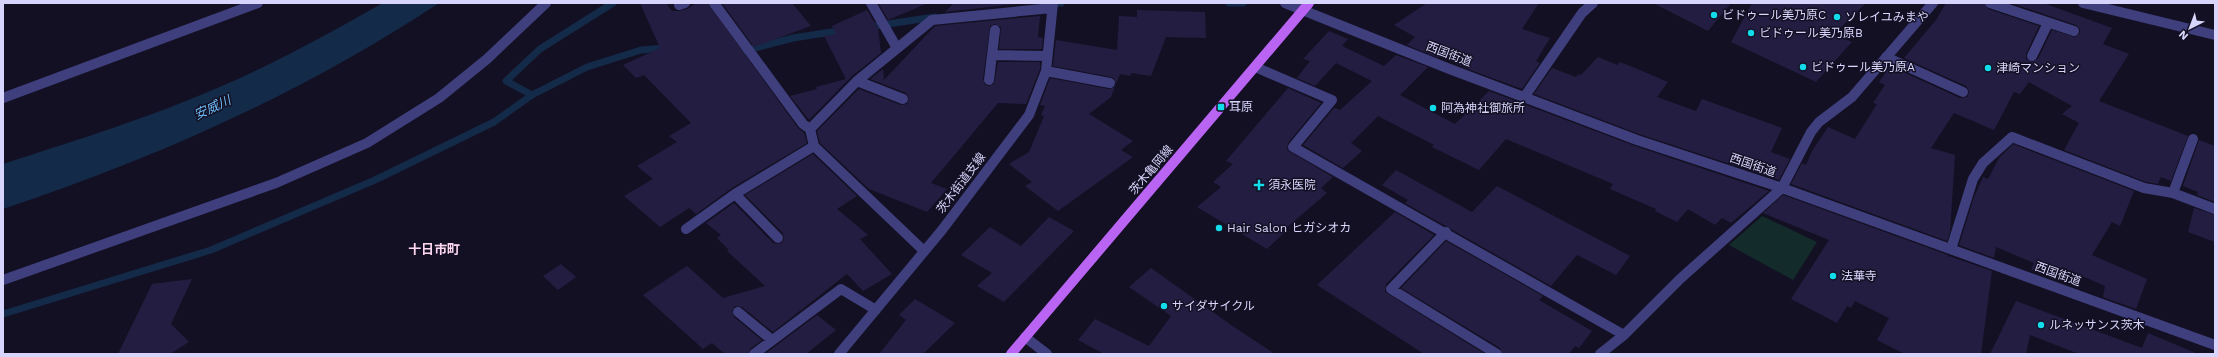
<svg xmlns="http://www.w3.org/2000/svg" width="2218" height="357" viewBox="0 0 2218 357" font-family="'Work Sans','Noto Sans JP',sans-serif">
<style>
.green{fill:#132c2b}
.water{fill:#142a49}
.lines{fill:none;stroke-linecap:round;stroke-linejoin:round}
.stream{stroke:#142a49;stroke-width:7}
.building{fill:#241d42}
.lane{stroke:#3f3f7e;stroke-width:10}
.street{stroke:#3f3f7e;stroke-width:10}
.primary{stroke:#ba64f3;stroke-width:10}
.poi-dot{fill:#12dbeb;stroke:#131023;stroke-width:1.5}
.labels{text-anchor:middle;stroke-width:3;stroke-linejoin:round;paint-order:stroke}
.poi-label{font-size:12px;fill:#d8d5fc;stroke:#131023;text-anchor:start}
.street-label{font-size:12px;fill:#d8d5fc;stroke:#131023}
.water-label{font-size:13px;font-style:italic;fill:#6bb8f4;stroke:#131023}
.neighbourhood-label{font-size:13px;font-weight:bold;fill:#fcd7ef;stroke:#131023}
</style>
<rect width="100%" height="100%" fill="#131023"/>
<!-- green -->
<path class="green" d="M1762,216L1817,242L1793,280L1729,245Z"/>
<!-- water -->
<path class="water" d="M383,3H439C305,92 156,158 3,209V164C77,140 151,117 222,86C278,62 331,32 383,3Z"/>
<g class="lines">
<!-- stream -->
<path class="stream" d="M1229,3H1243
M1048,4L1061,3
M868,27L935,17
M744,51L793,38L844,30
M532,95L506,81L540,49L613,3
M3,314L211,250L375,180L494,122L532,95L587,67L641,50L667,48"/>
</g>
<!-- building -->
<path class="building" d="M640,3H666L672,11H678L687,9L697,3H708L798,128L804,133L807,143L732,188L696,214L689,208L660,227L624,196L653,179L637,166L677,142L669,136L691,123L644,75L636,78L623,65L660,48Z
M722,3H792L811,26L754,47Z
M882,3H928L888,20L879,4Z
M954,3H1024L945,12Z
M1427,3H1539L1522,29L1550,38L1536,61L1540,63L1522,89L1468,69L1441,56L1438,58L1407,45L1415,37L1394,25Z
M1653,3H1731L1708,31Z
M1752,3H1866L1834,34L1852,42L1816,82L1731,42Z
M1946,3H1984L1988,9L2039,26L2026,54V59L2032,62L2038,59L2052,30L2075,37L2080,33V29L2076,25L2011,3L2046,4L2112,28L2103,44L2129,54L2099,101L2188,136L2171,181L2161,177L2158,184L2146,182L2064,150L2079,123L2062,114L2072,106L2029,82L2020,94L2014,92L1994,130L1954,113L1931,148L1955,155L1950,232L1947,241L1791,184L1802,163L1806,165L1812,151L1828,127L1855,139L1877,104L1873,103L1885,85L1879,82L1890,66L1960,98L1967,97L1969,91L1966,86L1904,58L1936,20Z
M867,10L878,28L881,53L852,76L809,120L790,96L817,89L816,87L846,79L824,36L836,35L832,26Z
M1137,10L1205,12L1206,38L1166,37L1151,76L1131,73L1130,76L1120,74L1116,84L1114,78L1111,77L1053,66L1056,40L1117,50L1119,16L1137,17Z
M1040,16L1038,37L1043,38L1042,49H999L1001,27L995,24L990,26L983,79L985,85L989,86L994,84L998,62H1040V69L1026,104L998,103L931,183L947,189L927,212L869,189L820,143L817,131L859,89L901,105L907,104L909,98L906,93L870,79L883,69L884,80L935,26Z
M1329,31L1348,39L1342,46L1384,66L1396,55L1428,67L1400,95L1455,124L1489,91L1635,146L1769,191L1731,223L1722,218L1715,225L1688,209L1677,222L1655,211L1656,209L1610,189L1613,184L1506,139L1479,170L1432,147L1434,145L1378,116L1351,143L1362,151L1343,168L1303,145L1334,108L1340,110L1372,81L1336,63L1315,86L1297,78L1310,61L1303,59Z
M1598,57L1617,65L1620,62L1635,68L1668,82L1657,97L1696,111L1702,99L1782,128L1771,152L1790,159L1779,180L1639,134L1534,94L1552,68L1576,77L1578,74L1581,75Z
M1050,78L1109,89L1115,87L1111,97L1089,114L1133,141L1121,150L1133,157L1058,211L1025,186L1032,182L1009,164L1029,152L1044,116L1041,115L1045,106L1040,105Z
M1288,88L1321,103L1288,143L1287,150L1333,177L1321,188L1327,193L1285,229L1287,230L1267,249L1197,207L1221,187L1213,182L1233,164L1226,161Z
M2199,140L2215,146V202L2197,195L2198,192L2183,186Z
M2013,144L2134,191L2120,226L2112,222L2092,255L2147,279L2136,309L2103,297L2105,286L2062,267L2055,280L2031,269L2034,263L1996,247L1994,258L1959,245L1974,197L1983,177L1988,179L1999,158Z
M813,154L857,196L837,209L868,235L860,239L892,274L863,291L847,274L773,332L742,307L735,306L732,311L734,317L762,340L750,349L748,354H725L712,343L703,349L643,295L687,266L723,298L765,286L727,251L729,250L717,238L721,235L706,223L734,203L773,243L777,244L782,243L784,239L783,233L745,195Z
M1396,170L1472,212L1497,186L1630,256L1616,275L1577,255L1551,286L1405,203L1408,200L1382,185Z
M1783,195L1948,255V258L1949,256L1992,271L1981,354H1905L1877,340L1889,318L1855,301L1851,308L1847,306L1837,323L1791,299L1829,240L1763,213Z
M2194,208L2215,215V242L2188,232Z
M1395,212L1434,235L1386,284L1385,292L1485,354H1424L1317,285Z
M1049,217L1074,231L1004,302L977,286L992,273L961,255L990,227L1021,246Z
M1446,241L1543,296L1539,300L1592,331L1579,348L1575,346L1569,354H1503L1500,348L1401,288Z
M561,264L576,277L558,290L543,276Z
M1151,268L1234,327L1275,354H1104L1078,340L1095,319L1149,346L1171,316L1129,287Z
M192,279L171,324L189,342L170,354H118L152,284Z
M915,299L955,323L923,354H879L906,320L899,315Z
M2016,301L2142,348L2148,333L2198,354H2079L2030,335L2026,354H1990Z
M817,315L836,330L806,354H765Z"/>
<g class="lines">
<!-- lane -->
<path class="lane" d="M1886,57L1963,92"/>
<!-- street -->
<path class="street" d="M714,3L803,124L810,129L814,146
M871,3L897,48
M1285,3L1447,68L1637,140L1782,188L2215,345
M1990,3L2074,31
M2083,3L2215,35
M679,5L685,3
M992,55L1047,56
M2032,56L2048,23
M1255,67L1332,100L1293,147L1624,335
M1046,71L1110,83
M989,80L995,30
M857,81L903,99
M1525,96L1582,13L1593,3
M3,98L258,3
M810,129L857,81L932,20L1052,8
M2193,139L2173,193L2215,209
M735,194L778,238
M686,229L735,194L814,146L924,251
M1446,232L1391,289L1497,354
M1951,249L1973,179L1983,163L2012,137L2144,188L2173,193
M3,280L276,183L367,143L439,98L487,59L546,3
M738,312L772,340
M1025,337L1047,354
M754,354L841,289L876,310
M839,354L942,230L1029,115L1046,71L1053,3
M1600,354L1624,335L1680,279L1782,188L1811,132L1819,122L1852,97L1933,3"/>
<!-- primary -->
<path class="primary" d="M1011,354L1309,3"/>
</g>
<!-- markers -->
<g class="poi-dot">
<circle cx="1714" cy="15" r="4"/>
<circle cx="1837" cy="17" r="4"/>
<circle cx="1751" cy="33" r="4"/>
<circle cx="1803" cy="67" r="4"/>
<circle cx="1988" cy="68" r="4"/>
<rect x="1217" y="103" width="8" height="8" rx="2"/>
<circle cx="1433" cy="108" r="4"/>
<path d="M1257 179h4v4h4v4h-4v4h-4v-4h-4v-4h4z"/>
<circle cx="1219" cy="228" r="4"/>
<circle cx="1833" cy="276" r="4"/>
<circle cx="1164" cy="306" r="4"/>
<circle cx="2041" cy="325" r="4"/>
</g>
<g class="labels">
<!-- poi labels -->
<g class="poi-label">
<text x="1722" y="19">ビドゥール美乃原C</text>
<text x="1845" y="21">ソレイユみまや</text>
<text x="1759" y="37">ビドゥール美乃原B</text>
<text x="1811" y="71">ビドゥール美乃原A</text>
<text x="1996" y="72">津崎マンション</text>
<text x="1229" y="111">耳原</text>
<text x="1441" y="112">阿為神社御旅所</text>
<text x="1268" y="189">須永医院</text>
<text x="1227" y="232">Hair Salon ヒガシオカ</text>
<text x="1841" y="280">法華寺</text>
<text x="1172" y="310">サイダサイクル</text>
<text x="2049" y="329">ルネッサンス茨木</text>
</g>
<!-- street labels -->
<g class="street-label">
<text transform="translate(1449 54) rotate(21)" y="4">西国街道</text>
<text transform="translate(1753 165) rotate(19)" y="4">西国街道</text>
<text transform="translate(1151 170) rotate(-50)" y="4">茨木亀岡線</text>
<text transform="translate(961 183) rotate(-53)" y="4">茨木街道支線</text>
<text transform="translate(2058 274) rotate(20)" y="4">西国街道</text>
</g>
<!-- water labels -->
<g class="water-label">
<text transform="translate(212 107) rotate(-25)" y="5">安威川</text>
</g>
<!-- neighbourhood labels -->
<g class="neighbourhood-label">
<text x="434" y="254">十日市町</text>
</g>
</g>
<!-- border -->
<rect width="2218" height="357" fill="none" stroke="#d8d5fc" stroke-width="8"/>
<!-- north arrow -->
<g transform="translate(2190 28) rotate(222)" stroke="#131023" stroke-width="3" paint-order="stroke">
<path d="M0-3L7 15L0 10L-7 15Z" fill="#d8d5fc"/>
<text y="-6" font-size="11" font-weight="bold" text-anchor="middle" fill="#d8d5fc">N</text>
</g>
</svg>
